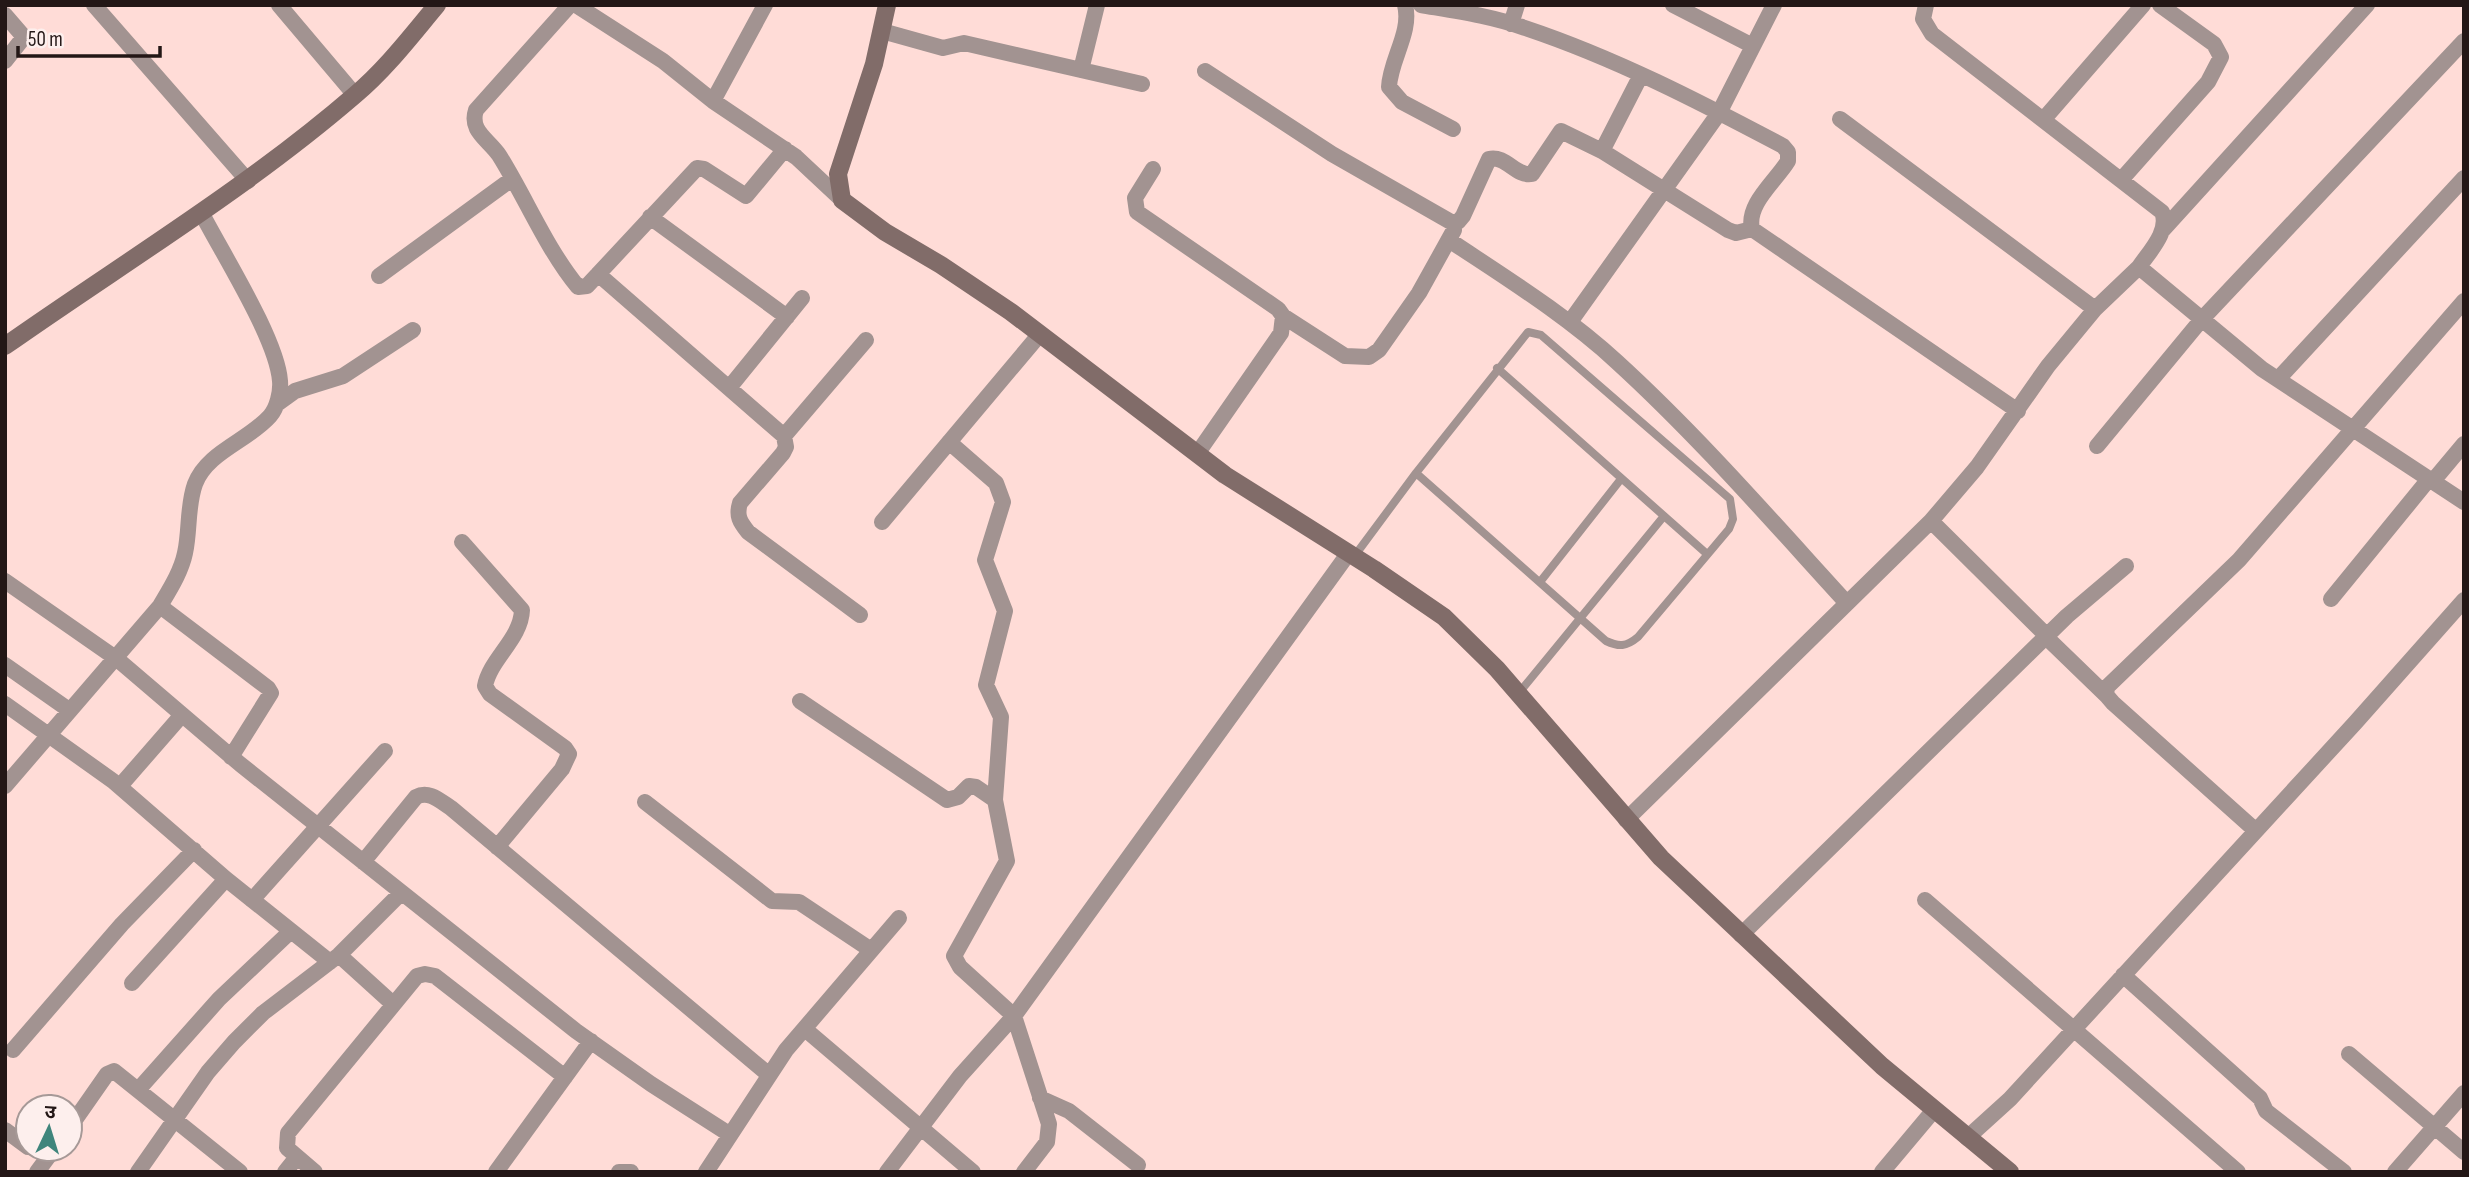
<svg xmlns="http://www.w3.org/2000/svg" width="2469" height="1177" viewBox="0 0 2469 1177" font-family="'Sofia Sans Condensed','Noto Sans Devanagari',sans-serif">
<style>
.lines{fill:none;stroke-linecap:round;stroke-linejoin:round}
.lane{stroke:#a29391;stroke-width:8}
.street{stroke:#a29391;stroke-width:16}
.secondary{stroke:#816c69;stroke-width:18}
</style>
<rect width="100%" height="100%" fill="#ffdcd7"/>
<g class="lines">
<!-- lane -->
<path class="lane" d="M1497,368L1707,554
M1353,558L1416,473L1528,332L1541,335L1730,499L1733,519L1729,529L1638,637C1626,647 1619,647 1606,641L1416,473
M1540,582L1621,479
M1518,694L1664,516"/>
<!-- street -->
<path class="street" d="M94,5L248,181
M279,5L355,95
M570,5L476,110C469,131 488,139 499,155C526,198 546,248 578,287L587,286L697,168L704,169L746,196L785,149
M576,5L663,61L713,101L796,157L842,200
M1405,5C1412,32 1390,60 1389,87L1402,102L1453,129
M1421,5C1456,11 1492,16 1525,28C1615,58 1700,102 1783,146L1788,152V161C1776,181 1746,204 1752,229L2018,411
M1673,5L1753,46
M1926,5L1923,19L1932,34L2162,212C2170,231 2149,252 2139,267L2262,369L2464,502
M5,15L24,37L5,61
M1511,24L1517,5
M882,31L943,48L964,43L1142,84
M1081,70L1097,5
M1205,71L1332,154L1451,222H1458L1463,216L1489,159C1506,155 1516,177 1532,174L1561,131L1602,151L1728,230L1736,233L1752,229
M713,101L765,5
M1840,119L2095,309
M2043,120L2143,5
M1602,151L1641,75
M1153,169L1135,198L1137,212L1278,309L1283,316L1281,333L1197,454
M2121,180L2208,82L2221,57L2214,44L2160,5
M650,217L787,317
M2162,231L2367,5
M1449,240C1506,278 1566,315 1617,362C1698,436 1771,520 1845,601
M598,274L784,436L786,447L783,453L740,503C736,516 740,522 748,532L860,615
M379,276L512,179
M1283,316L1345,356L1369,357L1379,350L1419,293L1454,230
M1570,322L1719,113L1774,5
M2278,379L2464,178
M729,388L802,298
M277,404L295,391L343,376L413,330
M784,436L866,340
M949,442L996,483L1003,502L985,560L1005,611L986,685L1001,717L995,800L1007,861L954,956L960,967L1014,1016L1049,1124L1047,1142L1024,1172
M2097,446L2202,319L2464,41
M2433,481L2464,444
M1931,521L2047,636
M882,522L1040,334
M462,542L522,610C521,639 490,659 485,686L490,694L565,748L569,754L562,769L497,847
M5,581L117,659L240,764L576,1031L651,1084L729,1134
M2331,599L2429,479
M160,606L268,688L271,693L231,757
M2046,637L2107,696
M5,665L69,710
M800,701L947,800L958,797L969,786L976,787L995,800
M5,704L113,781L226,879L330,962
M5,786L160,606C170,589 181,572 185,553C190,531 187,506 195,484C207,452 248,441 270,416C277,408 281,392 280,381C277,339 222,253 201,212
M120,786L181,716
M645,802L772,901L799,902L871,950
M1626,820L1931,521L1977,467L2048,366L2095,309L2139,267
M2255,830L2113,703L2107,696L2106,688L2239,560L2464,301
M363,862L416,797C429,790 440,801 451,808L768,1074
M252,900L385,751
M1925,900L2238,1172
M1741,935L2067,616L2126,566
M339,955L393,1004
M2123,975L2260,1098L2266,1111L2344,1172
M132,983L226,879
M806,1030L973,1172
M13,1050L122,924L194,850
M2349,1054L2464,1152
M138,1090L219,999L291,931
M1040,1098L1069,1111L1138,1165
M70,1127L107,1074L114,1071L240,1172
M5,1130L28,1147
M1967,1138L2010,1099L2355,723L2464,600
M37,1172L54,1149
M138,1172L208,1072L234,1042L263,1013L339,955L401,893
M285,1172L297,1157
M315,1172L287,1148L288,1133L417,976L425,974L435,976L565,1077
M496,1172L591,1041
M619,1172H631
M706,1172L786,1050L899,918
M887,1172L960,1076L1014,1016L1348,554
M1882,1172L1934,1110
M2395,1172L2464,1093"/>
<!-- secondary -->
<path class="secondary" d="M887,5L874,64L838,174L842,200L885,232L941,265L1011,312L1225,475L1374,569L1444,617L1497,669L1661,858L1882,1066L2010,1172
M5,346C123,263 246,189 355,95C386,69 411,36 437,5"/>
</g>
<!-- border -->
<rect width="2469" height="1177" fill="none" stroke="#231716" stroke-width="14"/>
<!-- north arrow -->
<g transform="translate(49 1128) rotate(4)"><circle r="33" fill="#fdefed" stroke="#a69997" stroke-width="2"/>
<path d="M0-5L12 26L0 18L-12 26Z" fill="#3f857c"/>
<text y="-10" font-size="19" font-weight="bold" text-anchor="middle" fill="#231716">उ</text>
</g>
<!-- scale -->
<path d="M18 46v10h142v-10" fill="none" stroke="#231716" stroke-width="3.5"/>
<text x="28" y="46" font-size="21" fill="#231716" stroke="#fdefed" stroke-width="5" paint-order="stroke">50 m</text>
</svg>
